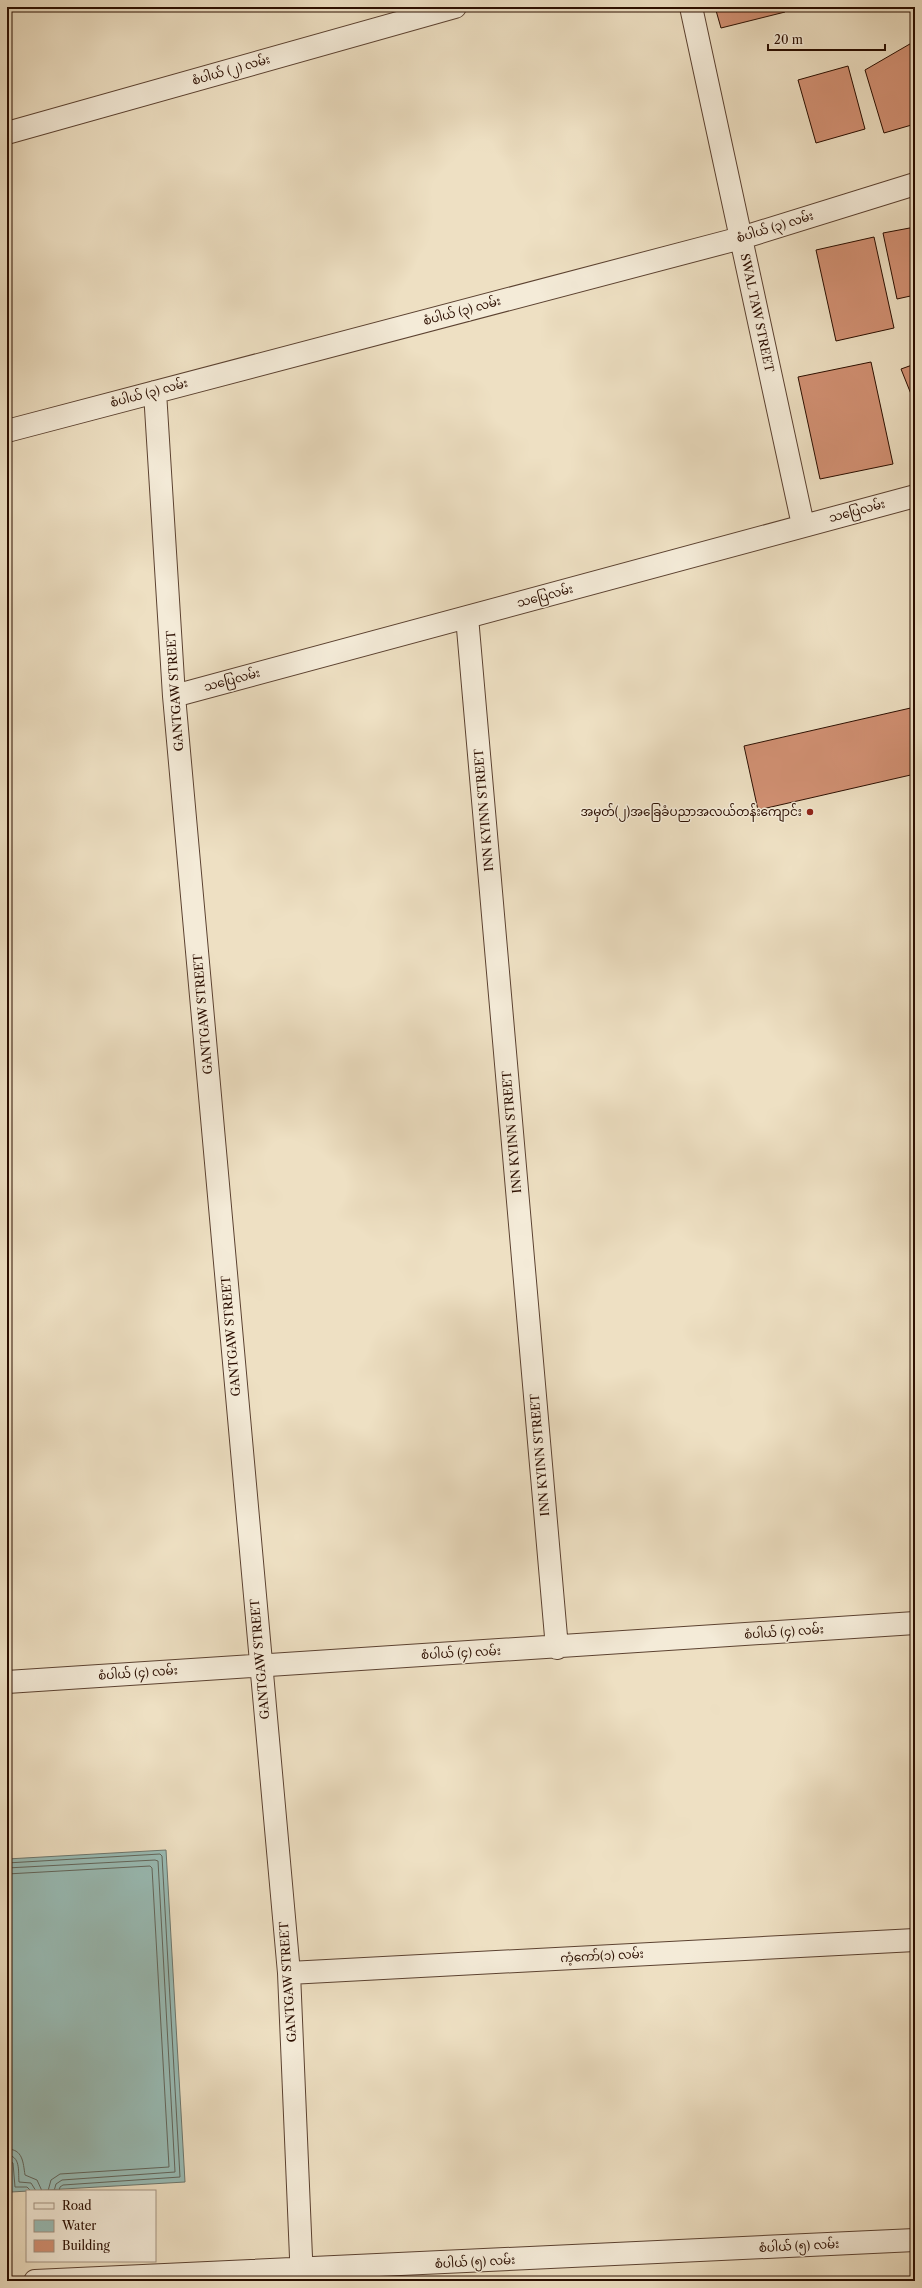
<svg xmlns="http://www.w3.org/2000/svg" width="922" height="2288" viewBox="0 0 922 2288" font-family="'Libre Caslon Text','Noto Sans Myanmar',serif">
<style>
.water{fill:#99bdb7;stroke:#6d776e}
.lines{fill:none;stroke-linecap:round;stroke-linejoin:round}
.shore{stroke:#62665c;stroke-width:1}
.building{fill:#d29174;stroke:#2b0e00}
.minor-casing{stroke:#5c4231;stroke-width:24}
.minor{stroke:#f4ebd8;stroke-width:22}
.poi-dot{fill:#8f2418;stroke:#f4ebd8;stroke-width:1.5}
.labels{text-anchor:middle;stroke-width:3;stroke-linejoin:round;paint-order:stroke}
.street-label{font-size:12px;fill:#2b0e00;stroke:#f4ebd8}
.poi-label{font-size:12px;fill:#2b0e00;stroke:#f4ebd8;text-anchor:end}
</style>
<rect width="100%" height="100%" fill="#eee0c3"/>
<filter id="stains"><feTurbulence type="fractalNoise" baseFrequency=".005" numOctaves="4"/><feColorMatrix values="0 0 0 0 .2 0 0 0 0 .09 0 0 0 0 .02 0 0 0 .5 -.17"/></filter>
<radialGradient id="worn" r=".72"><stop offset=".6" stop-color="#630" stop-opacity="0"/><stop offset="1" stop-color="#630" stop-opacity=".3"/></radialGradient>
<!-- water -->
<path class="water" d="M166,1850L185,2182L11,2192L7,2131V1859Z"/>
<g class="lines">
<!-- shore -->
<path class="shore" d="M7,1863L160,1854L162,1856L180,2177L63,2185L60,2187L59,2191
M7,1868L155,1860L158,1861L175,2172L62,2180L56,2184L54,2191
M7,1874L150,1866L152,1868L169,2167L60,2174L51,2180L48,2191
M7,2149C23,2149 23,2162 25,2175L37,2180L42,2191
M7,2155C21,2156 18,2171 19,2182L31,2183L36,2191
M7,2160L13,2163L15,2187H27L31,2191"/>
</g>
<!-- building -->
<path class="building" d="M715,7H784L785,12L721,28Z
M886,7H905L887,11Z
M915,41V124L884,133L865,70Z
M848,66L865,129L816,143L798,80Z
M915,227V295L897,299L883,233Z
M874,237L894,328L836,341L816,250Z
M871,362L893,464L820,479L798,377Z
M915,364V404L901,369Z
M915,707V774L758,810L744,746Z"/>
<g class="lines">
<defs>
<path id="minor" d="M691,7L803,525
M7,133L455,7
M155,392L174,696L289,1973L302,2281
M7,431L741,238L915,184
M467,617L557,1648
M174,696L915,496
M7,1682L915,1623
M289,1973L915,1940
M35,2281L915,2240"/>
</defs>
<!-- minor casing -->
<use href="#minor" class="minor-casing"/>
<!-- minor -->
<use href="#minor" class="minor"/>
</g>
<!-- markers -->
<circle class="poi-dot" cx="810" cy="812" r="4"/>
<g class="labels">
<!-- street labels -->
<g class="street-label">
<text transform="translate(231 70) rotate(-16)" y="4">စံပါယ် (၂) လမ်း</text>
<text transform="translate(775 227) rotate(-17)" y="4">စံပါယ် (၃) လမ်း</text>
<text transform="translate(462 311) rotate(-15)" y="4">စံပါယ် (၃) လမ်း</text>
<text transform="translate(757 313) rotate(78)" y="4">SWAL TAW STREET</text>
<text transform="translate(149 393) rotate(-15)" y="4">စံပါယ် (၃) လမ်း</text>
<text transform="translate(857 511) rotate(-15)" y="4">သပြေလမ်း</text>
<text transform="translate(545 596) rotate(-15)" y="4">သပြေလမ်း</text>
<text transform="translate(232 680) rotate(-15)" y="4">သပြေလမ်း</text>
<text transform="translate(175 691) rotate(-94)" y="4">GANTGAW STREET</text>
<text transform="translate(484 810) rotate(-95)" y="4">INN KYINN STREET</text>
<text transform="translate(203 1014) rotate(-95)" y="4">GANTGAW STREET</text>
<text transform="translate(512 1132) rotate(-95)" y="4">INN KYINN STREET</text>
<text transform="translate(231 1336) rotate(-95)" y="4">GANTGAW STREET</text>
<text transform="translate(540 1455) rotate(-95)" y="4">INN KYINN STREET</text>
<text transform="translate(784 1632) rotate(-4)" y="4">စံပါယ် (၄) လမ်း</text>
<text transform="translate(461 1653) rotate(-3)" y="4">စံပါယ် (၄) လမ်း</text>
<text transform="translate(260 1659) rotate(-95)" y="4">GANTGAW STREET</text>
<text transform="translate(138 1673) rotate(-4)" y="4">စံပါယ် (၄) လမ်း</text>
<text transform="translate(602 1956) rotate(-3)" y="4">ကံ့ကော်(၁) လမ်း</text>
<text transform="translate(288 1982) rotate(-94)" y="4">GANTGAW STREET</text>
<text transform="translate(799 2246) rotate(-3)" y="4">စံပါယ် (၅) လမ်း</text>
<text transform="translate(475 2262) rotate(-3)" y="4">စံပါယ် (၅) လမ်း</text>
</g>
<!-- poi labels -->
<g class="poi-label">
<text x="802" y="816">အမှတ်(၂)အခြေခံပညာအလယ်တန်းကျောင်း</text>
</g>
</g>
<!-- margin -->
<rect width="922" height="2288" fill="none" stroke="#eee0c3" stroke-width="24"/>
<rect x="8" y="8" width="906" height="2272" fill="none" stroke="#2b0e00" stroke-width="2"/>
<rect x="12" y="12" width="898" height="2264" fill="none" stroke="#2b0e00"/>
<!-- legend -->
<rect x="26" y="2190" width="130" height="72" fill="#f4ebd8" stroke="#a49382"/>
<rect x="34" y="2203" width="20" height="6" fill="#f4ebd8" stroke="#a49382"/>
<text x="62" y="2210" font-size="12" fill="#2b0e00">Road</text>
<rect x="34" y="2220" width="20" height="12" fill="#99bdb7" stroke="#a49382"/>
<text x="62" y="2230" font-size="12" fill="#2b0e00">Water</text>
<rect x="34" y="2240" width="20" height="12" fill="#d29174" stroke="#a49382"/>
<text x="62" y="2250" font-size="12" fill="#2b0e00">Building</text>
<!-- scale -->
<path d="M768 44v6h117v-6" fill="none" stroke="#2b0e00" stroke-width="2"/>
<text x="774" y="44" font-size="12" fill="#2b0e00" stroke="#f4ebd8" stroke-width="3" paint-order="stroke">20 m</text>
<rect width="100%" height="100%" filter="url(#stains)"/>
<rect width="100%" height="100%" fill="url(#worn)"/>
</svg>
